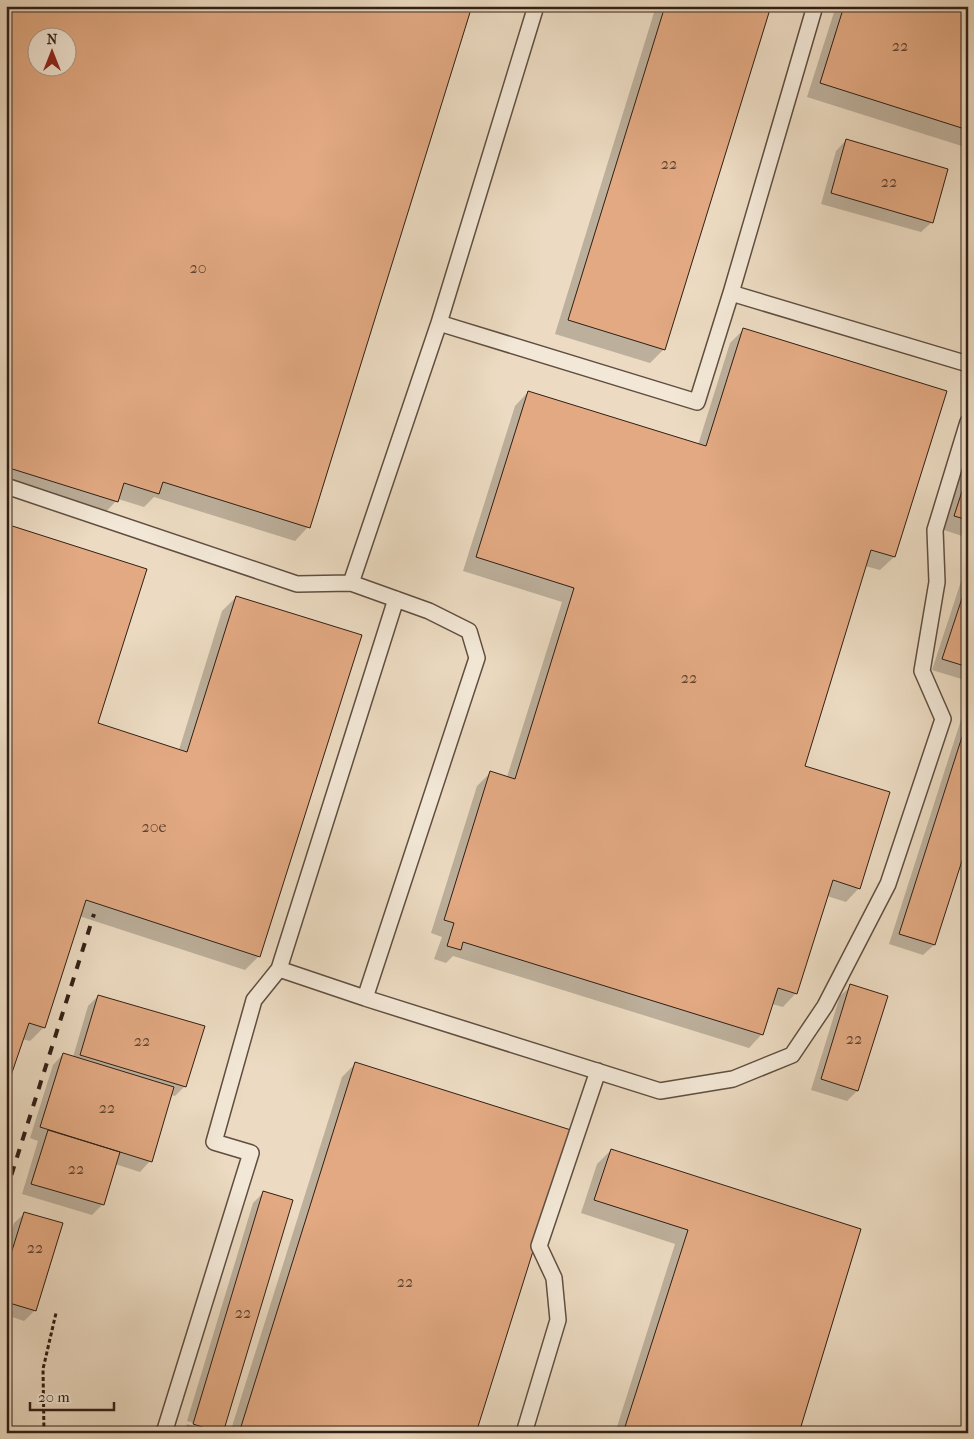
<svg xmlns="http://www.w3.org/2000/svg" width="974" height="1439" viewBox="0 0 974 1439" font-family="'IM FELL French Canon',serif">
<style>
.shadow{fill:#0003;fill-rule:evenodd}
.building{fill:#e2a982;stroke:#301f15;fill-rule:evenodd}
.lines{fill:none;stroke-linecap:round;stroke-linejoin:round}
.lane-casing{stroke:#5f4e40;stroke-width:18}
.path{stroke:#301f15;stroke-width:3;stroke-dasharray:4 2.5;stroke-linecap:butt}
.lane{stroke:#f3e8d7;stroke-width:15}
.rail{stroke:#301f15;stroke-width:4;stroke-dasharray:9 9;stroke-linecap:butt}
.labels{text-anchor:middle;stroke-width:4.5;stroke-linejoin:round;paint-order:stroke}
.number-label{font-size:16px;fill:#5c4230}
</style>
<rect width="100%" height="100%" fill="#ecdbc2"/>
<filter id="stains"><feTurbulence type="fractalNoise" baseFrequency=".004" numOctaves="4"/><feColorMatrix values="0 0 0 0 .2 0 0 0 0 .09 0 0 0 0 .02 0 0 0 .5 -.17"/></filter>
<radialGradient id="worn" r=".72"><stop offset=".6" stop-color="#630" stop-opacity="0"/><stop offset="1" stop-color="#630" stop-opacity=".3"/></radialGradient>
<!-- shadow -->
<path class="shadow" d="M6,6H471L308,527L295,541L154,497L144,507L118,499L103,515L6,484ZM38,38H68V68H38Z
M656,6H769L664,349L650,363L555,334Z
M836,6H968V148L807,97Z
M846,140L932,222L921,232L821,204L836,151Z
M744,329L945,392L894,557L880,570L865,566L803,766L859,888L846,902L827,896L796,993L783,1007L772,1004L762,1034L749,1048L453,956L446,963L434,959L442,937L431,933L477,786L491,772L507,777L562,602L463,571L515,406L528,392L698,445L730,343Z
M968,445V538L941,529Z
M968,560V681L932,670Z
M236,597L360,635L258,957L245,970L79,916L44,1027L30,1041L22,1039L97,724L179,750L222,611Z
M968,698V838L934,945L923,955L889,944Z
M851,986L857,1091L847,1101L811,1090L840,996Z
M98,996L185,1086L175,1096L171,1095L150,1161L140,1172L115,1164L102,1205L92,1215L22,1194L38,1141L30,1138L53,1065L63,1054L73,1057L88,1006Z
M356,1063L475,1433H230L342,1077Z
M611,1150L860,1230L798,1433H615L675,1244L581,1213L597,1164Z
M264,1192L222,1433H217V1430L187,1421L253,1203Z
M25,1213L35,1310L24,1321L6,1315V1249L14,1223Z
M187,1424L216,1433H184Z"/>
<!-- building -->
<path class="building" d="M6,6H472L310,528L163,482L159,494L124,483L118,502L6,467ZM38,38H68V68H38Z
M665,6H771L665,350L568,320Z
M844,6H968V130L820,83Z
M846,139L948,169L933,223L831,193Z
M743,328L947,391L895,557L871,550L805,766L890,792L860,889L833,880L797,994L778,988L763,1035L463,942L461,950L447,946L454,923L444,920L490,771L515,779L574,588L476,557L528,391L706,446Z
M968,473V520L954,516Z
M6,524L147,569L98,723L187,752L236,596L362,635L260,957L86,900L45,1028L29,1023L6,1090Z
M968,580V667L942,659Z
M968,718V842L935,945L899,934Z
M850,984L888,996L858,1091L821,1079Z
M98,995L205,1026L186,1087L80,1055Z
M63,1053L174,1087L152,1162L40,1127Z
M355,1062L571,1130L476,1433H239Z
M48,1130L120,1152L104,1205L31,1184Z
M611,1149L861,1229L799,1433H623L688,1230L594,1200Z
M263,1191L293,1200L223,1433H220L193,1424Z
M24,1212L63,1223L36,1311L6,1302V1270Z"/>
<g class="lines">
<defs>
<path id="lane" d="M536,6L439,323L351,583L429,611L469,631L477,658L365,998L660,1091L733,1079L792,1055L825,1006L888,884L943,719L922,671L937,582L935,530L968,422
M731,293L815,6
M439,323L697,402L731,293L968,364
M6,486L297,584L351,583
M365,998L279,969L396,599
M164,1433L251,1153L214,1142L254,1000L279,969
M524,1433L558,1320L554,1278L539,1246L598,1071"/>
</defs>
<!-- lane casing -->
<use href="#lane" class="lane-casing"/>
<!-- path -->
<path class="path" d="M44,1433L43,1369L56,1313"/>
<!-- lane -->
<use href="#lane" class="lane"/>
<!-- rail -->
<path class="rail" d="M6,1192L94,914"/>
</g>
<g class="labels">
<!-- number labels -->
<g class="number-label">
<text x="900" y="51">22</text>
<text x="669" y="169">22</text>
<text x="889" y="187">22</text>
<text x="198" y="273">20</text>
<text x="689" y="683">22</text>
<text x="154" y="832">20e</text>
<text x="854" y="1044">22</text>
<text x="142" y="1046">22</text>
<text x="107" y="1113">22</text>
<text x="76" y="1174">22</text>
<text x="35" y="1253">22</text>
<text x="405" y="1287">22</text>
<text x="243" y="1318">22</text>
</g>
</g>
<!-- margin -->
<rect width="974" height="1439" fill="none" stroke="#ecdbc2" stroke-width="25"/>
<rect x="8" y="8" width="959" height="1424" fill="none" stroke="#301f15" stroke-width="2.5"/>
<rect x="12" y="12" width="949" height="1414" fill="none" stroke="#301f15"/>
<!-- north arrow -->
<g transform="translate(52 52)"><circle r="24" fill="#f3e8d7" stroke="#a59889"/>
<path d="M0-4L9 19L0 12L-9 19Z" fill="#8f2418"/>
<text y="-8" font-size="14" font-weight="bold" text-anchor="middle" fill="#301f15">N</text>
</g>
<!-- scale -->
<path d="M30 1402v8h84v-8" fill="none" stroke="#301f15" stroke-width="2.5"/>
<text x="38" y="1402" font-size="15" fill="#301f15" stroke="#f3e8d7" stroke-width="4" paint-order="stroke">20 m</text>
<rect width="100%" height="100%" filter="url(#stains)"/>
<rect width="100%" height="100%" fill="url(#worn)"/>
</svg>
